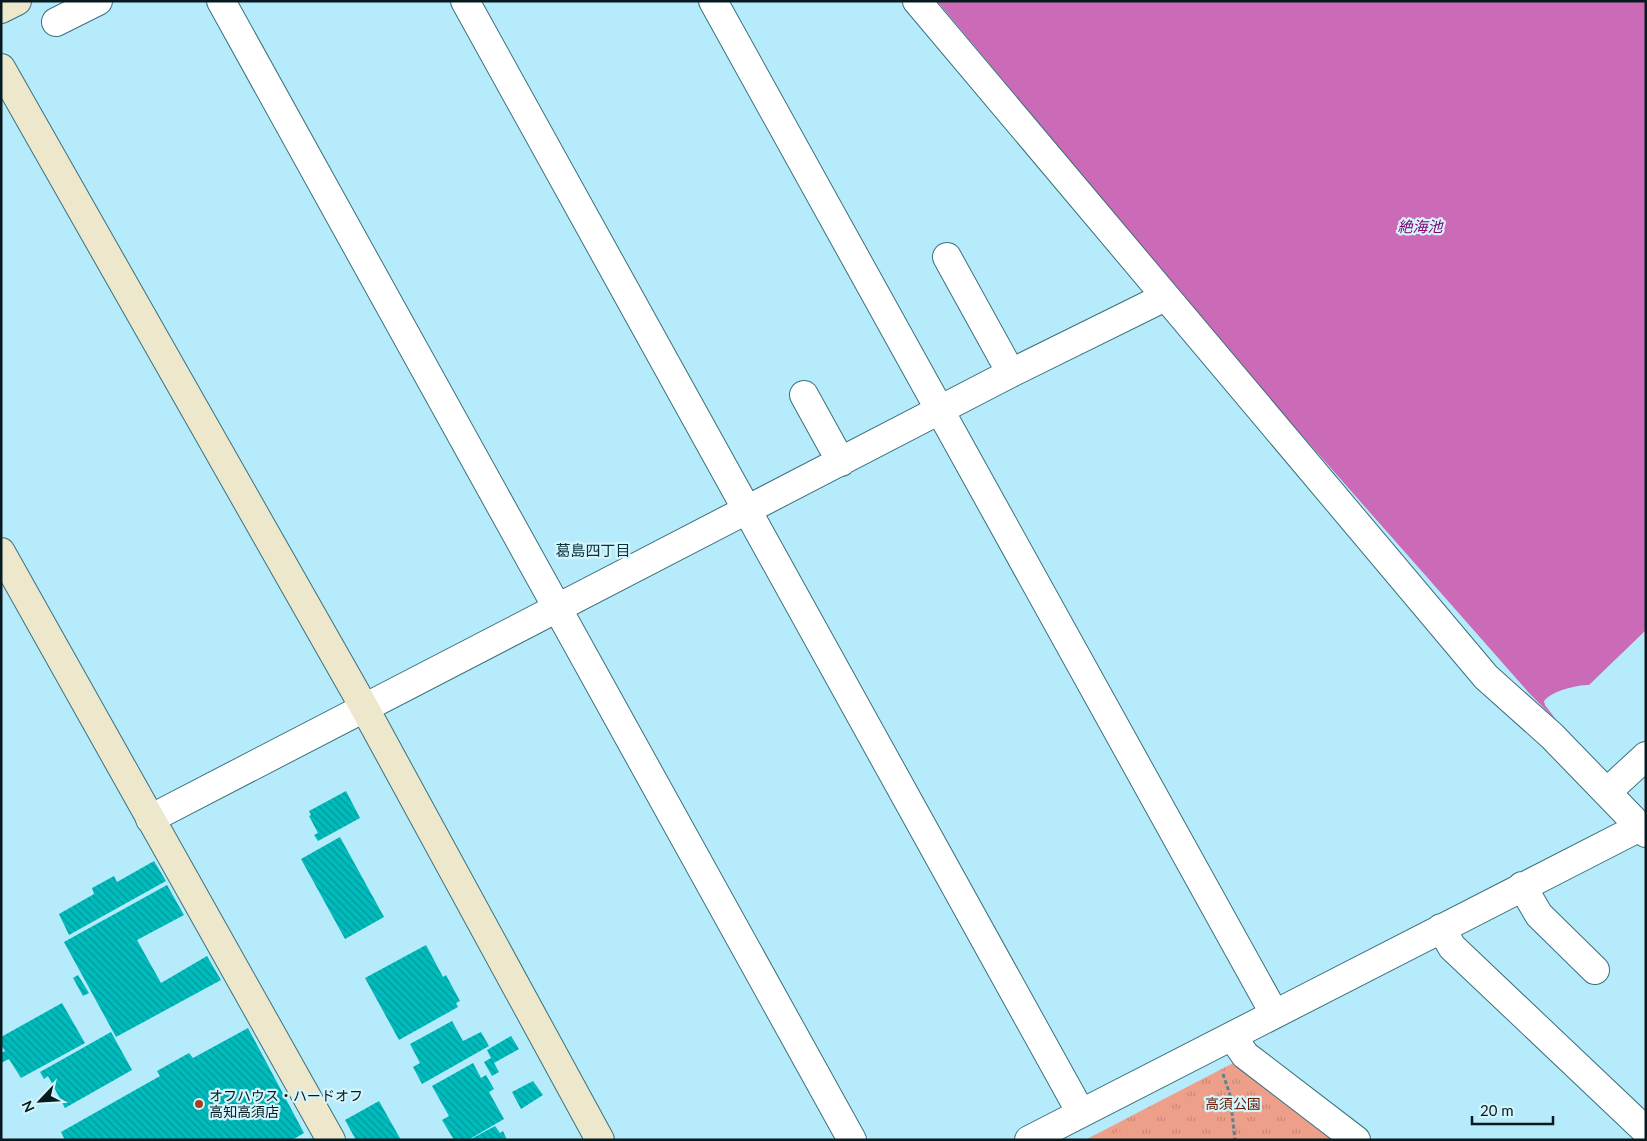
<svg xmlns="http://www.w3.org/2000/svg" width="1647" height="1141" viewBox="0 0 1647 1141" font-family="Lato,'Noto Sans JP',sans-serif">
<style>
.grass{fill:url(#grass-tufts)}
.forest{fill:url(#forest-crowns)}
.water{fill:#cb6ab7}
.building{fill:url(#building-back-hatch)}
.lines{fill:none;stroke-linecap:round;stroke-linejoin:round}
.street-casing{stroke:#3c707c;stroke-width:30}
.secondary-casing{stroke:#3c707c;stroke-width:30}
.path{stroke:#5e838d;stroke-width:3;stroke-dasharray:4 2.5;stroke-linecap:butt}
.street{stroke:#fff;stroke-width:28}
.secondary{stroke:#ede7cc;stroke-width:28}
.poi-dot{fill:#a73e23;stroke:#d5f5fd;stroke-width:2}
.labels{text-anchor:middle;stroke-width:4.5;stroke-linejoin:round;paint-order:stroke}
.poi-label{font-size:14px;fill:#061b20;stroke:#d5f5fd;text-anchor:start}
.park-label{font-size:14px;fill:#651b06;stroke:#d5f5fd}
.water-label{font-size:15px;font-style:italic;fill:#830372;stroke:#d5f5fd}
.neighbourhood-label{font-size:15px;fill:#09333c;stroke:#d5f5fd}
</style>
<defs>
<pattern id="grass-tufts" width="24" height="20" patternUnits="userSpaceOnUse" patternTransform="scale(1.25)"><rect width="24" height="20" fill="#ed9f8a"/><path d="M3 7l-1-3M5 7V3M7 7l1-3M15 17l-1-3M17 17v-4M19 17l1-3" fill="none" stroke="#ca8877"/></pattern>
<pattern id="forest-crowns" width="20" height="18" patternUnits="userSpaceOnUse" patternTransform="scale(1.25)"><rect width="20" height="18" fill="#ed9f8a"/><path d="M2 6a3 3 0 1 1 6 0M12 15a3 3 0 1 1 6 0" fill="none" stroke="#ca8877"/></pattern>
<pattern id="building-back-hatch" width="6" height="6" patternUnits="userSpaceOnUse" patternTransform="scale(1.25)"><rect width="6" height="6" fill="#00bcbd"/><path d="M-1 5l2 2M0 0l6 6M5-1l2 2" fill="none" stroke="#009899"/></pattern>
</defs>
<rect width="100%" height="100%" fill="#b5ebfa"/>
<!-- grass -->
<path class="grass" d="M1239,1060L1341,1140H1085Z"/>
<!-- forest -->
<path class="forest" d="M1120,1131L1174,1140H1102Z"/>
<!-- water -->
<path class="water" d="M937,1H1646V630L1589,685C1576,685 1552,691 1544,701L1545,705L1557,721L1529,693L1241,366Z"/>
<!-- building -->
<path class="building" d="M346,791L360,818L318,841L314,835L318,833L309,816L311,815L309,811Z
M340,837L384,917L345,939L301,859Z
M154,861L166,881L69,935L59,914L94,894L92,888L114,876L117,882Z
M167,885L184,915L137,940L161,983L207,956L221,980L116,1037L64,942Z
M426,945L443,977L446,975L460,1001L456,1003L458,1007L399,1040L365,978Z
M78,975L89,993L83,996L73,978Z
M62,1003L85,1043L21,1078L9,1059L1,1063V1053L5,1051L1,1045V1037Z
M452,1021L463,1041L481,1032L489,1046L422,1084L413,1067L420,1063L410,1044Z
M248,1028L304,1133L292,1140H65L61,1132L160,1076L157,1071L189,1053L193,1058Z
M111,1032L132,1070L65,1108L48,1076L44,1079L40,1072Z
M511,1036L519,1049L494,1063L499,1072L492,1076L484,1062L491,1058L487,1050Z
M473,1063L481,1078L486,1075L494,1089L489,1092L504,1119L468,1140H454L442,1120L449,1116L432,1086Z
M533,1081L543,1095L521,1109L512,1092Z
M379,1101L401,1140H356L345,1120Z
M495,1126L500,1133L503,1131L507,1140H469Z"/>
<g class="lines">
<defs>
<path id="street" d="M221,1L852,1140
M465,1L1081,1113
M713,1L1274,1013
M917,1L1486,677L1552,736L1646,833
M56,22L98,1
M947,257L1011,373
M804,395L841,462
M1607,792L1646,756
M150,819L1011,373L1165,297
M1522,886L1539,915L1595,970
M1441,928L1452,947L1646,1131
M1232,1036L1245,1055L1356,1140
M1029,1140L1640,827"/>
<path id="secondary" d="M1,9L17,1
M1,68L364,707L600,1140
M1,552L331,1140"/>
</defs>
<!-- street casing -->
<use href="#street" class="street-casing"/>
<!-- secondary casing -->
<use href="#secondary" class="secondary-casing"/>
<!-- path -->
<path class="path" d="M1223,1074L1230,1095L1235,1140"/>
<!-- street -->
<use href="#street" class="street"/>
<!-- secondary -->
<use href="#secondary" class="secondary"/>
</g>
<!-- markers -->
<circle class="poi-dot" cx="199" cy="1104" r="5"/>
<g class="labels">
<!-- poi labels -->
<g class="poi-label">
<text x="209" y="1101">オフハウス・ハードオフ<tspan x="209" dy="16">高知高須店</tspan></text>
</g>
<!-- park labels -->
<g class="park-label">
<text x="1233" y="1109">高須公園</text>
</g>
<!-- water labels -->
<g class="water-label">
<text x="1420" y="232">絶海池</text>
</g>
<!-- neighbourhood labels -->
<g class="neighbourhood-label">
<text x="593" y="556">葛島四丁目</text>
</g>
</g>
<!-- border -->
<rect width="1647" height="1141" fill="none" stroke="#061b20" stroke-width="5"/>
<!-- north arrow -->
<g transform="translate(40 1101) rotate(245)" stroke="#d5f5fd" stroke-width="4" paint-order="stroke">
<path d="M0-4L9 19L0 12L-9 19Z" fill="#061b20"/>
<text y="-8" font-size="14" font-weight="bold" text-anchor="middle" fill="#061b20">N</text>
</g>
<!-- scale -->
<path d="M1472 1116v8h81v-8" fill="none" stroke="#061b20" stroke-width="2.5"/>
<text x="1480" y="1116" font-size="15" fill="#061b20" stroke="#d5f5fd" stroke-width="4" paint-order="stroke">20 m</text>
</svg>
